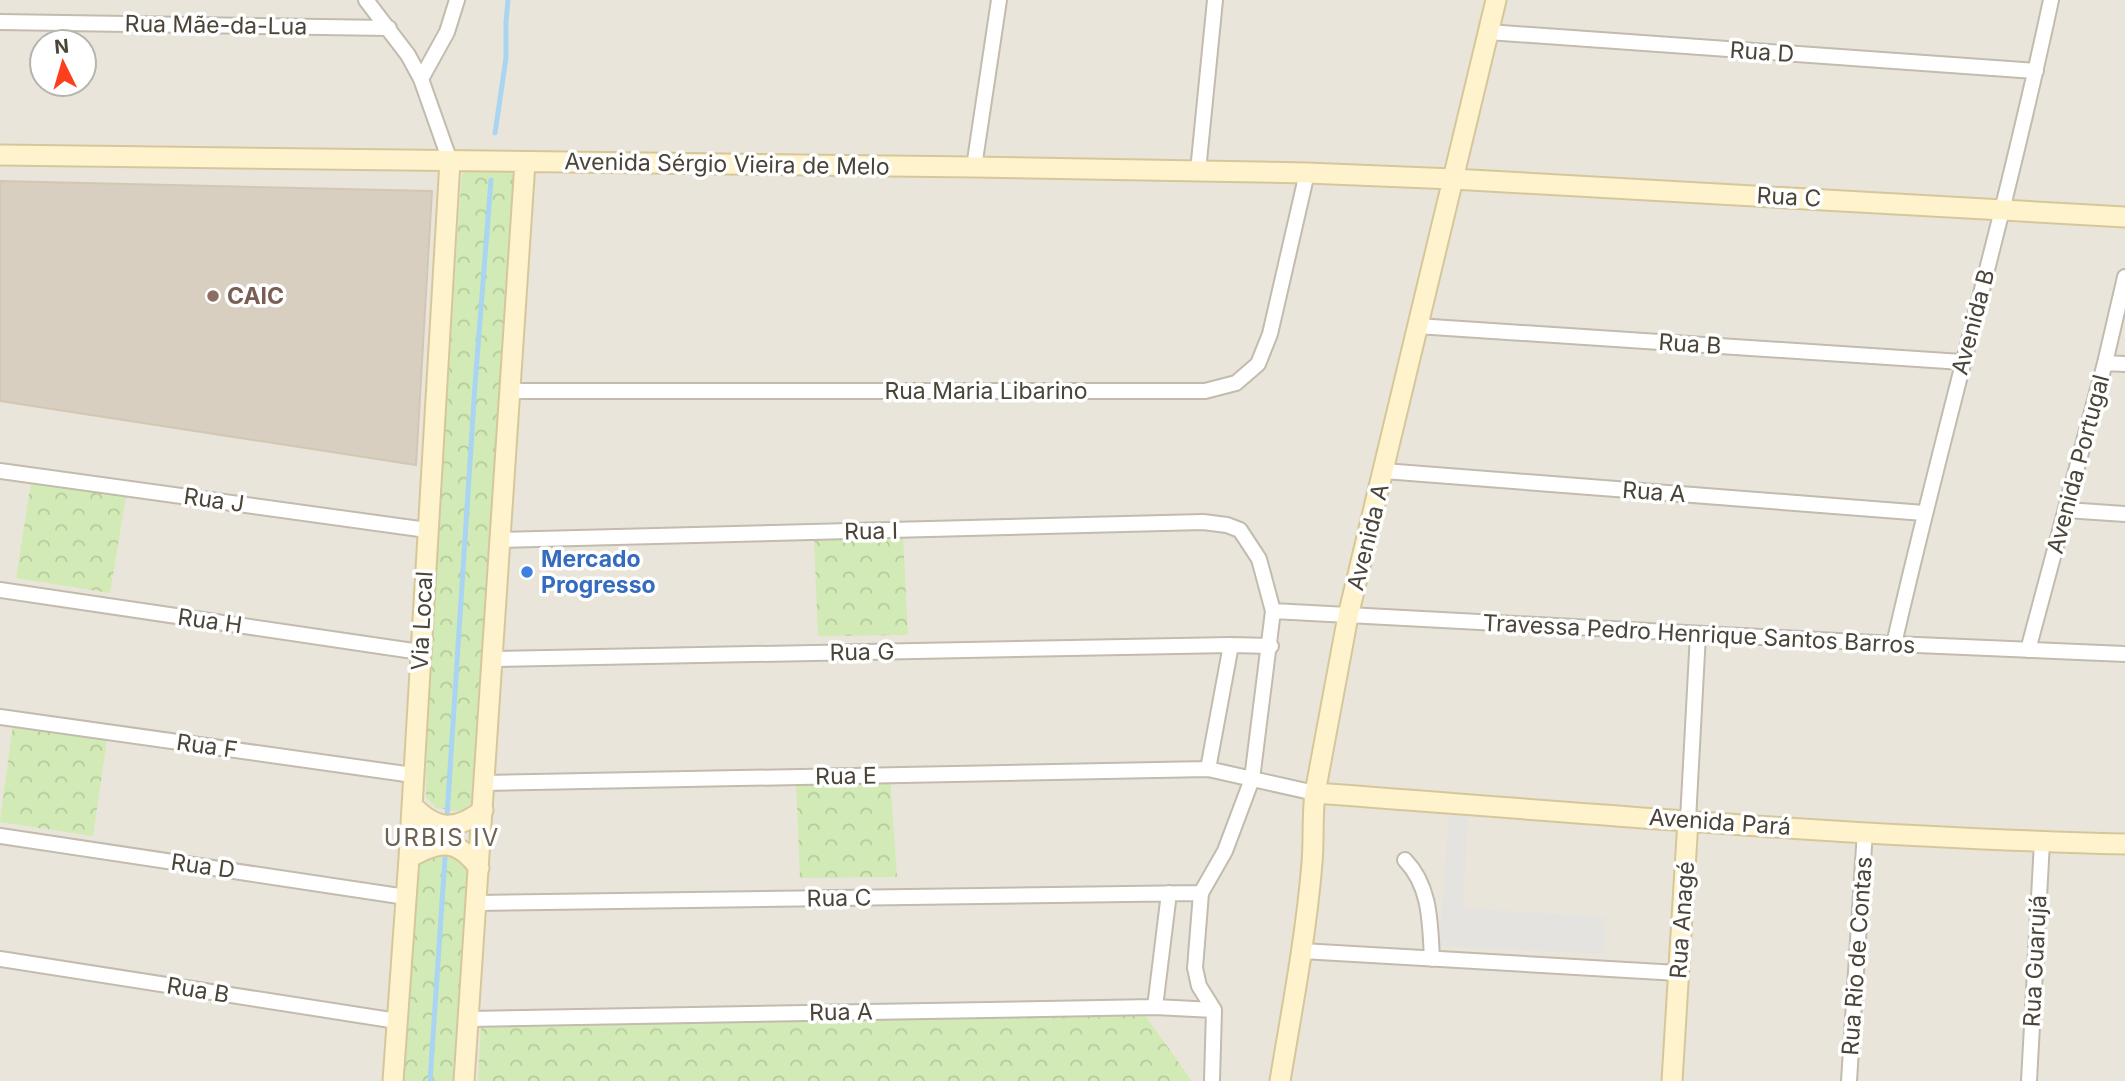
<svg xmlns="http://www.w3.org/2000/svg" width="2125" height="1081" viewBox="0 0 2125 1081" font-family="Inter,sans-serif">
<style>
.residential{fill:#eae5da;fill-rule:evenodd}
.park{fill:url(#park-crowns)}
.parking{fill:#e5e3e0}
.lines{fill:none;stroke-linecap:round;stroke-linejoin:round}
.stream{stroke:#a9d4f2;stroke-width:5}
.building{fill:#d8cfc1;stroke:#d3c7b4;stroke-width:2}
.street-casing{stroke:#c2bbae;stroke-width:18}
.secondary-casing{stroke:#d6c79b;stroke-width:23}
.street{stroke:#fff;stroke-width:14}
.secondary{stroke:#fff3cd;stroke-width:19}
.education-dot{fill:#8d6e63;stroke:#fff;stroke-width:2.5}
.shop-dot{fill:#3f7fe0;stroke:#fff;stroke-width:2.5}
.labels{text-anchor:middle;stroke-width:7;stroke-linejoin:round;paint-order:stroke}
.street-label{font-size:23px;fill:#4b4439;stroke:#fff}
.education-label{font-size:23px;font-weight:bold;fill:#785e54;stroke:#fff;text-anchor:start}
.shop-label{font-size:23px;font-weight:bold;fill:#366cbe;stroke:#fff;text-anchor:start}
.neighbourhood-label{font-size:24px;letter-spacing:2px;fill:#6e6250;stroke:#fff}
</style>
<defs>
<pattern id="park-crowns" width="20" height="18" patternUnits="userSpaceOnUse" patternTransform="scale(1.75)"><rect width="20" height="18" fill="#d2eab5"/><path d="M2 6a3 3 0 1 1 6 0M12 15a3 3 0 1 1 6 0" fill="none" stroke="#b6ca9c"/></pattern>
</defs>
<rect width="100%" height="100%" fill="#f6f3ec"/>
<!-- residential -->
<path class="residential" d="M0,0H2125V1081H0ZM42,42H84V84H42Z"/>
<!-- park -->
<path class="park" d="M470,169H511L517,176L474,798L464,812L436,808L426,797C428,593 447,389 461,185L463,171Z
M31,482L126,496L110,593L16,578Z
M903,536L908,635L818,636L814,540Z
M13,724L107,740L93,836L0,822Z
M890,777L897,877L800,878L796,781Z
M453,852L468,864L473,887L461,1081H403L414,870L423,859Z
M1140,1008L1192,1081H478L481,1027Z"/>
<!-- parking -->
<path class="parking" d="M1449,813L1468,814L1463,908L1605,917L1604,954L1439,946Z"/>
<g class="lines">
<!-- stream -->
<path class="stream" d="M495,133L506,58V22L508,0
M447,816L475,385L491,180
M430,1081L445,858"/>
</g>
<!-- building -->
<path class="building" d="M0,181L432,191L416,465L0,401Z"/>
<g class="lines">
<defs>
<path id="street" d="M366,0L408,55L421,79L450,161
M0,22L389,28
M1488,32L2036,71
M421,79L447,32L457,0
M974,167L999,0
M1198,171L1215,0
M1417,326L1962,362
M2105,363L2125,364
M509,391H1205L1236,383L1258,364L1270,334L1307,173
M0,471L427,530
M1384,471L1924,513
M2066,510L2125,514
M500,540L1203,522L1227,525L1240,530L1259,559L1273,611L1252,779L1225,851L1201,893L1195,968L1199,986L1214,1010L1212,1081
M0,590L420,652
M1273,611L1894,644L2125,654
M1894,644C1943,429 2005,216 2051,0
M2028,650L2105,363L2125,277
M492,659L1231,645L1271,646
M0,717L413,775
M1208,769L1231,645
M485,783L1208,769L1315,793
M1688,820L1698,634
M0,836L406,897
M1405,860C1431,887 1430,924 1432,959
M477,903L1201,893
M1302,951L1678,973
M0,959L397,1021
M1155,1007L1169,893
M468,1019L1155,1007L1214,1010
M1849,1081L1865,831
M2029,1081L2042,842"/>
<path id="secondary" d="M0,155L974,167L1307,173L1453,179L2125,217
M1315,793C1584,813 1855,837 2125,844
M412,805C436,831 456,831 483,810
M409,858C439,840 457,838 479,868
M393,1081L409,858L450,161
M464,1081L525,162
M1280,1081C1292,1009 1306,936 1312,863C1314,840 1312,817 1315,793L1348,616L1496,0
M1672,1081L1688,820"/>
</defs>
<!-- street casing -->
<use href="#street" class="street-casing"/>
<!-- secondary casing -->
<use href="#secondary" class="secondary-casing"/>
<!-- street -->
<use href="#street" class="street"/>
<!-- secondary -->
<use href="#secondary" class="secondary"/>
</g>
<!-- markers -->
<circle class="education-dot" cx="213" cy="296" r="7"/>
<circle class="shop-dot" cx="527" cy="572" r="7"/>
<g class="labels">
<!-- street labels -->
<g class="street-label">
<text transform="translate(216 25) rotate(1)" y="8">Rua Mãe-da-Lua</text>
<text transform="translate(1762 52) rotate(4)" y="8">Rua D</text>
<text transform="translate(727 164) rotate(1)" y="8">Avenida Sérgio Vieira de Melo</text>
<text transform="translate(1789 197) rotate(3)" y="8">Rua C</text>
<text transform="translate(1973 322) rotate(-75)" y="8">Avenida B</text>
<text transform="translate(1690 344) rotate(4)" y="8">Rua B</text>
<text x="986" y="399">Rua Maria Libarino</text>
<text transform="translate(2078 464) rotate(-75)" y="8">Avenida Portugal</text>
<text transform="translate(1654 492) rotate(4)" y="8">Rua A</text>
<text transform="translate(214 500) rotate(8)" y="8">Rua J</text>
<text transform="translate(871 531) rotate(-1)" y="8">Rua I</text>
<text transform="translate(1368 537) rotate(-76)" y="8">Avenida A</text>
<text transform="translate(210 621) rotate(8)" y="8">Rua H</text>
<text transform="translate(422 621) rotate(-87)" y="8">Via Local</text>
<text transform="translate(1699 634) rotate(3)" y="8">Travessa Pedro Henrique Santos Barros</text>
<text transform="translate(862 652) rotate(-1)" y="8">Rua G</text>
<text transform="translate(207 746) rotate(8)" y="8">Rua F</text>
<text transform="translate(846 776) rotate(-1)" y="8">Rua E</text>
<text transform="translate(1720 822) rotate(4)" y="8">Avenida Pará</text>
<text transform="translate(203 866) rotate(8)" y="8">Rua D</text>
<text transform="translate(839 898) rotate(-1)" y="8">Rua C</text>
<text transform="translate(1682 920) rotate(-86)" y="8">Rua Anagé</text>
<text transform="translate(1857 956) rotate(-86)" y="8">Rua Rio de Contas</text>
<text transform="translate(2035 961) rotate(-87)" y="8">Rua Guarujá</text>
<text transform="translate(198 990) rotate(9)" y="8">Rua B</text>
<text transform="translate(841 1012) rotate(-1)" y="8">Rua A</text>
</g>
<!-- education labels -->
<g class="education-label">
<text x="227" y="304">CAIC</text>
</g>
<!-- shop labels -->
<g class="shop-label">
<text x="541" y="567">Mercado<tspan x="541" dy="26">Progresso</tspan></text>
</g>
<!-- neighbourhood labels -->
<g class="neighbourhood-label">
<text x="442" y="846">URBIS IV</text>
</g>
</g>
<!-- north arrow -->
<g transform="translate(63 63) rotate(355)"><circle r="33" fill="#ffffff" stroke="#b7b4b0" stroke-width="2"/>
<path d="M0-5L12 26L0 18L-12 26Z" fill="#fc3f1d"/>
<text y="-10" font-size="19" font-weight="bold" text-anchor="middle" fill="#4b4439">N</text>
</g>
</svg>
